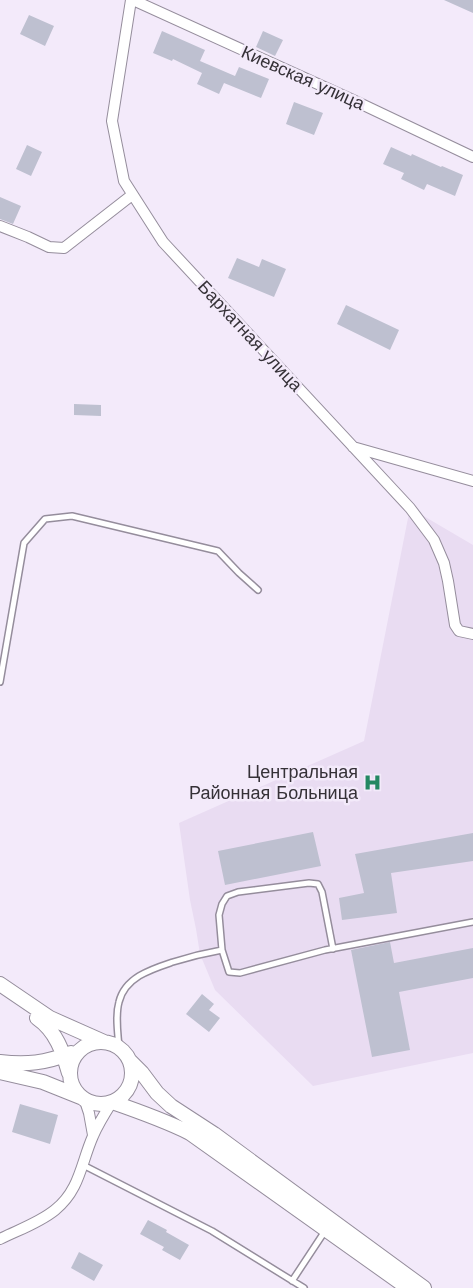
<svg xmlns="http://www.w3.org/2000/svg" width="473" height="1288" viewBox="0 0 473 1288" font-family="'Work Sans',sans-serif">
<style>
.built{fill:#e9dcf2}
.building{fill:#bec0d0}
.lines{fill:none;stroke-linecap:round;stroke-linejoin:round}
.lane-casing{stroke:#958d9c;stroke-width:8}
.street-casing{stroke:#958d9c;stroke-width:12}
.secondary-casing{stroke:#958d9c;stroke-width:16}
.lane{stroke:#fff;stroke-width:5}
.street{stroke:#fff;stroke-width:10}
.secondary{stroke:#fff;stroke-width:14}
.labels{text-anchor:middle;stroke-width:5;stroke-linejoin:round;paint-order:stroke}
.street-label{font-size:18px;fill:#353137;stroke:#f3eafa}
.poi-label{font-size:18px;fill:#353137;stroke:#f3eafa;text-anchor:end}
</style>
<rect width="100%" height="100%" fill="#f3eafa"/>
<!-- built -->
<path class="built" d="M410,508L473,545V1053L313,1086L215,990L200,954L196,929L190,900L179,823L364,741Z"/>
<!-- building -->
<path class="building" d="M444,0H473V13Z
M29,15L54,26L45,46L20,34Z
M162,31L205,50L200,61L235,76L239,67L269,79L261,98L224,83L219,94L197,84L202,73L173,59L172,61L153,53Z
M263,31L283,40L275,56L256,47Z
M294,102L323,113L314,135L286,124Z
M27,145L42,152L31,176L16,169Z
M391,147L411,156L412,154L441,167L442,166L463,175L455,196L427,184L424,190L401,179L404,173L383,164Z
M0,197L21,206L13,224L0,219Z
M237,258L259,267L262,259L286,269L274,297L228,278Z
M346,305L399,330L390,350L337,324Z
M74,404L101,405V416L74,415Z
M313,832L321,866L225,885L218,851Z
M473,833V861L391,873L397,913L342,920L339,898L364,893L355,854Z
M390,942L394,963L473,948V978L399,992L410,1050L372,1057L351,950Z
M202,994L214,1004L209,1010L220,1018L209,1032L186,1014Z
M20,1104L58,1115L50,1144L12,1132Z
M148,1220L167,1230L166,1232L189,1245L180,1260L162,1250L164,1247L140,1234Z
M79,1252L103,1265L94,1281L71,1268Z"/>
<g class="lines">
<defs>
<path id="lane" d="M0,682L24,543L45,519L72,516L218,551L239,573L258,590
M222,950L219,915L222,904L227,896L238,892L309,883L318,884L322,892L333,949
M119,1048C118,1033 115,1016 119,1002C125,977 152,969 173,962C189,957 205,953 222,950L229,972L240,973L325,950L473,922
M83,1165L212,1231L304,1288
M292,1281L325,1231"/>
<path id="street" d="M131,0L112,121L124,181L163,242L410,508L434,540L444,563L448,581L455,625L459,631L473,634
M133,0L353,100L473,157
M0,226L28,237L49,247L64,248L132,195
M353,447L473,481
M84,1098L89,1113L93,1135
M0,1239C18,1230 39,1223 55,1210C80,1190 81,1163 93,1136C98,1124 105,1113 112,1102"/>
<path id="secondary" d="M0,984L50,1018L104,1042
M37,1018C56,1031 63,1052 69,1073
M70 1073a31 31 0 1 1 62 0a31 31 0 1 1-62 0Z
M130,1061L142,1073L157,1093L171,1106L214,1134L424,1288
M0,1062C27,1065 45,1063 71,1053
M0,1072L43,1082L83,1098
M112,1102C138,1111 164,1120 190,1133L408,1288"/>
</defs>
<!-- lane casing -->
<use href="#lane" class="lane-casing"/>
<!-- street casing -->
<use href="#street" class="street-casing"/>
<!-- secondary casing -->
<use href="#secondary" class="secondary-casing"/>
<!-- lane -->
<use href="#lane" class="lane"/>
<!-- street -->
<use href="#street" class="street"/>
<!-- secondary -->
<use href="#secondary" class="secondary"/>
</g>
<!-- icons -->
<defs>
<symbol id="hospital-bare" viewBox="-9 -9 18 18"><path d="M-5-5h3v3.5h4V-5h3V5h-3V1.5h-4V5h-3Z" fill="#248862" stroke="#f3eafa" stroke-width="2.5" paint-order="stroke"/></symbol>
</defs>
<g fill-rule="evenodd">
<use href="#hospital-bare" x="360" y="770" width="25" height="25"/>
</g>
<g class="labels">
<!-- street labels -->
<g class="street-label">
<text transform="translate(303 78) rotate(24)" y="6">Киевская улица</text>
<text transform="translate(250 336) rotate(47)" y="6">Бархатная улица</text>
</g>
<!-- poi labels -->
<g class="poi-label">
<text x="358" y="778">Центральная<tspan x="358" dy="21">Районная Больница</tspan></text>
</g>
</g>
</svg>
